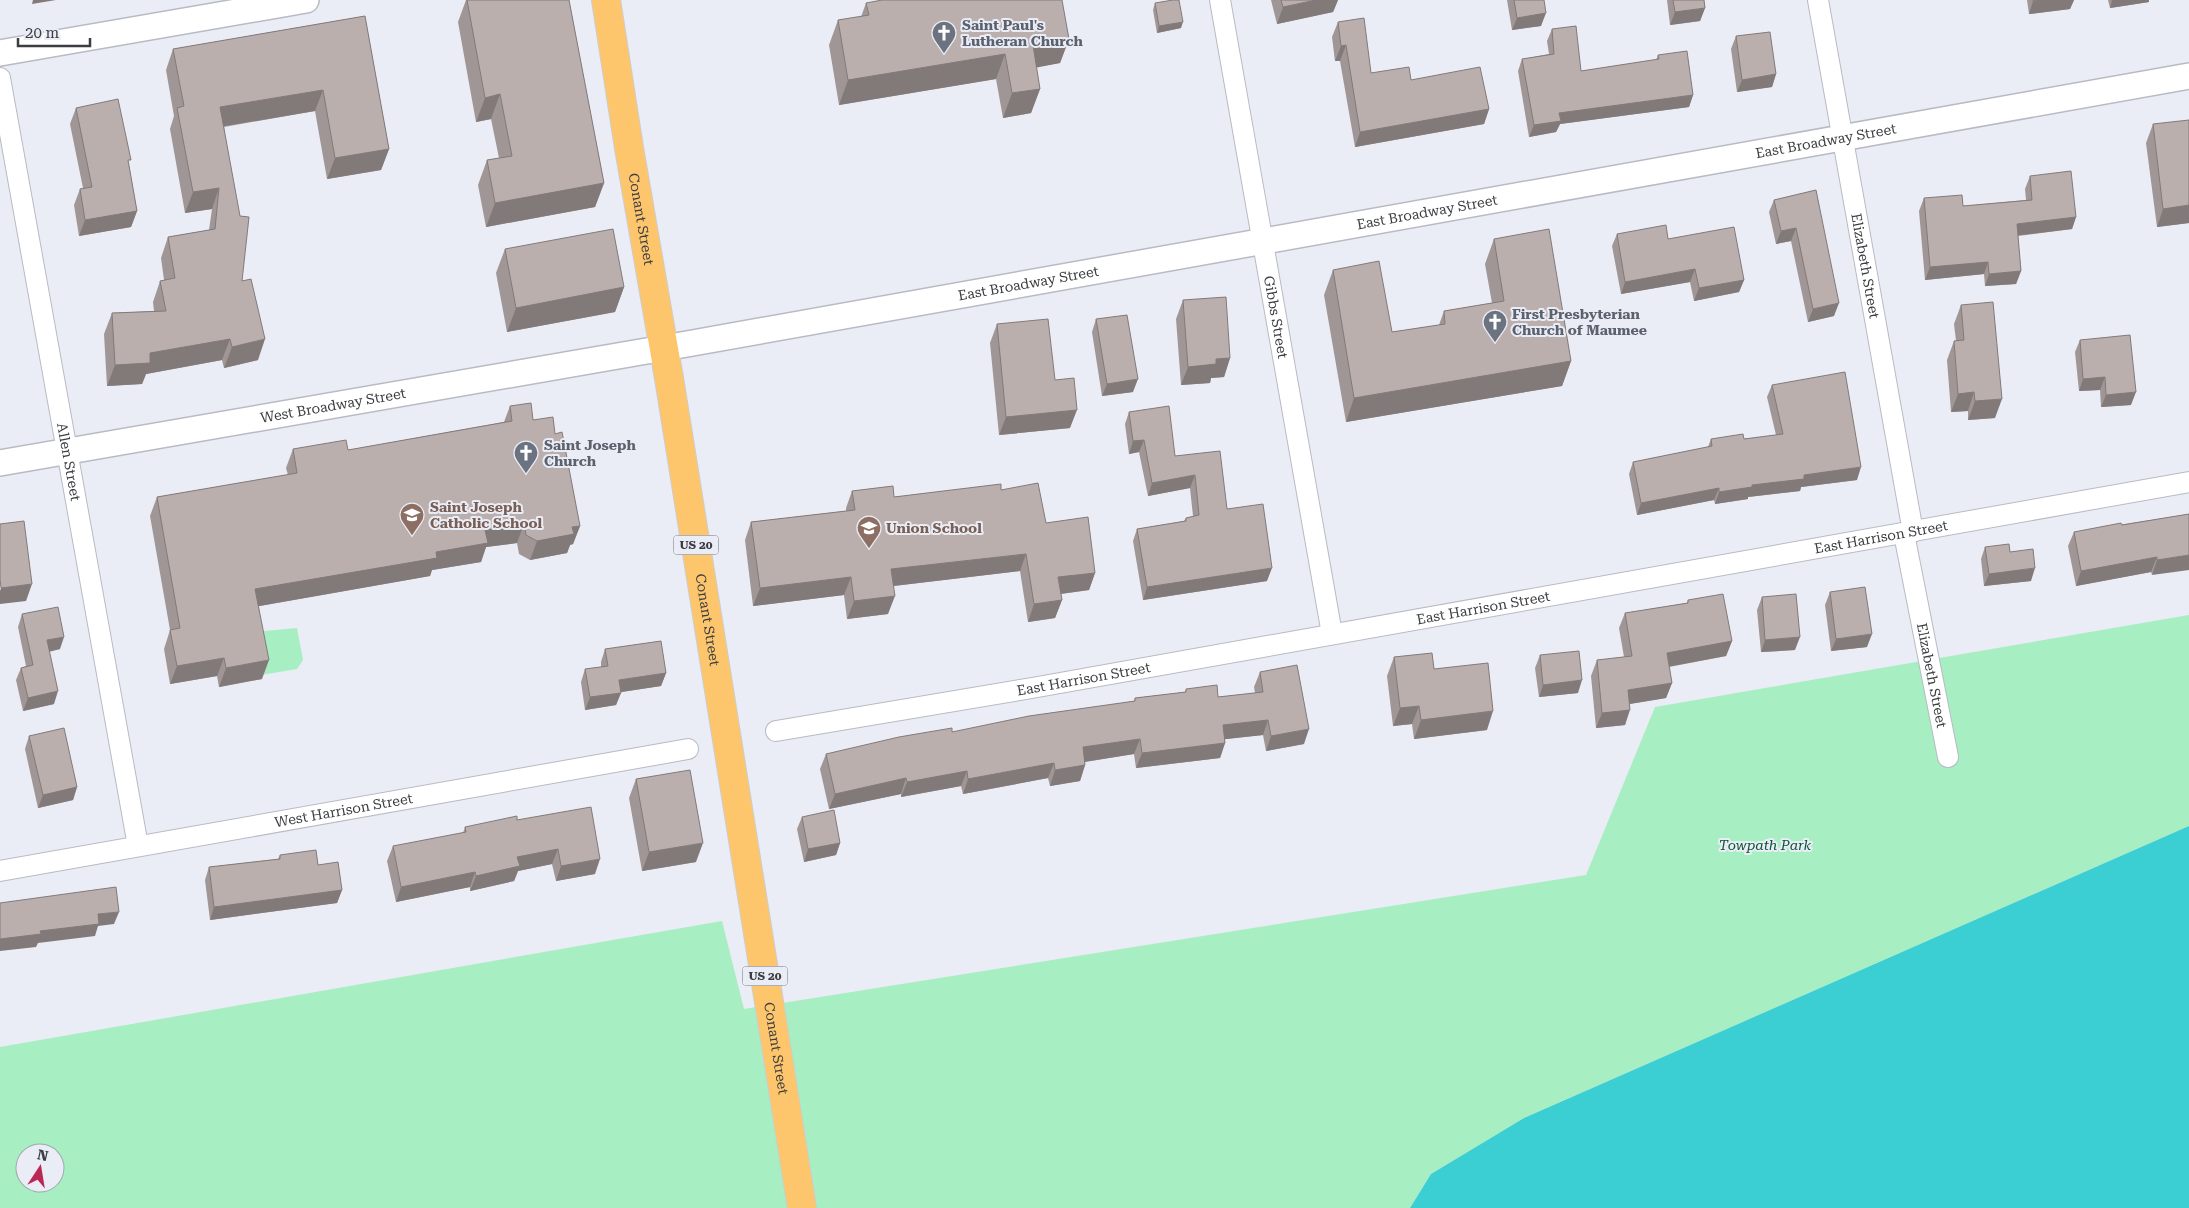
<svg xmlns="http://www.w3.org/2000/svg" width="2189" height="1208" viewBox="0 0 2189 1208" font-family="'Roboto Serif',serif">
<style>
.green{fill:#a7eec2;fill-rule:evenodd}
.water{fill:#3bced3}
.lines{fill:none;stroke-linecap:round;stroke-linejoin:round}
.minor-casing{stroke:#b8bbc4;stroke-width:22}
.tertiary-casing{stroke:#b8bbc4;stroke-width:28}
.primary-casing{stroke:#cccdcd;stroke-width:30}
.minor{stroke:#fff;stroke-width:20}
.tertiary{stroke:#fff;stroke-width:25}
.primary{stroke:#fec66c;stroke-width:28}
.wall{fill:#a09695}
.shaded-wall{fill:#827a79}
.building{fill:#baafad;stroke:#827a79}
.labels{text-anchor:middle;stroke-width:4;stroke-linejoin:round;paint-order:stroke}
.shield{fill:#eaecf6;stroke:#707277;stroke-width:1}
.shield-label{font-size:12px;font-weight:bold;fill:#3b3d40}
.worship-label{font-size:14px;font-weight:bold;fill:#5b616d;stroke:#eaecf6;text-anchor:start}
.street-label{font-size:14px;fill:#3b3d40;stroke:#eaecf6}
.education-label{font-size:14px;font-weight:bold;fill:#785e54;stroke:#eaecf6;text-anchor:start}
.park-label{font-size:14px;font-style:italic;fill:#085432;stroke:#eaecf6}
</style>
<rect width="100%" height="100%" fill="#eaecf6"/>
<!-- green -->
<path class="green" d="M2189,615V826L1524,1118L1431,1174L1410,1208H0V1047L722,921L744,1009L1586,875L1655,707ZM25,1153H55V1183H25Z
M297,628L303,660L297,669L261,675L253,632Z"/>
<!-- water -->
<path class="water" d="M2189,826V1208H1410L1431,1174L1524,1118Z"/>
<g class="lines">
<defs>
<g id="minor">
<path id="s1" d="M1220,0L1332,634"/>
<path id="s2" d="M1818,0L1913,532"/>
<path id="s3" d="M0,78L138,846"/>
<path id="s4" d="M1904,534L1948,757"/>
<path id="s5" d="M776,731L1032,688L2189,482"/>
<path id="s6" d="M0,871L688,749"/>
</g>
<g id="tertiary">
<path d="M0,53L306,0"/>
<path id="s7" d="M0,463L687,344L2189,76"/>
</g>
<g id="primary">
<path id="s8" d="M606,0L629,148L669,378L802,1208"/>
</g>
</defs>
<!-- minor casing -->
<use href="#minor" class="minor-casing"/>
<!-- tertiary casing -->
<use href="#tertiary" class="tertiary-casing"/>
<!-- primary casing -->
<use href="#primary" class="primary-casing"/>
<!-- minor -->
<use href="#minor" class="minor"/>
<!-- tertiary -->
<use href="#tertiary" class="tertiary"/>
<!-- primary -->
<use href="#primary" class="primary"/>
</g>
<!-- wall -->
<path class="wall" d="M466,0H569L604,183L595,207L486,227L478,185L487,160L499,158L491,119L476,122L458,22Z
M1271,0H1338L1333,12L1277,24Z
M1507,0H1544L1541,26L1512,30Z
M1667,0H1704L1705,8L1700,21L1670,25Z
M2027,0H2074L2070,9L2029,14Z
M2108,0H2149V2L2110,8Z
M866,3L1069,39L1060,63L1036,67L1040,89L1031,113L1003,118L996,79L839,105L829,45L838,20L861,17Z
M1155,3L1181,28L1157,33L1153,10Z
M365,16L389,149L381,170L327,179L315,111L224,127L242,281L258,360L224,368L222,360L146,374L142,384L107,386L104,334L112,313L154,311L153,302L160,281L164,280L161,258L168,237L209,230L212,209L185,213L170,129L174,116L166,70L173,49Z
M1338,22L1371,73L1411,80L1489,109L1484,124L1355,147L1340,61H1335L1332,37Z
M1552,29L1581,71L1656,60L1658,55L1693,95L1689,107L1560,124L1556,132L1529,137L1518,71L1522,59L1549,54L1547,41Z
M1736,36L1776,74L1772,87L1737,92L1731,49Z
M76,108L129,165L137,211L131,227L79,236L74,205L80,189L83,188L70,124Z
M2153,124L2189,223L2157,227L2146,143Z
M2030,176L2076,217L2072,229L2018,236L2021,271L2016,284L1985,286L1984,274L1925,280L1919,211L1924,198L1963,206L2026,200L2025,189Z
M1816,190L1834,316L1808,322L1791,241L1776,244L1769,212L1774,200Z
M1617,234L1668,239L1744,280L1739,292L1694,301L1690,282L1621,294L1612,246Z
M1494,239L1571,361L1562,386L1346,422L1324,295L1333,270L1392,332L1439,325L1444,311L1492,303L1485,264Z
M505,249L624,287L615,312L507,332L496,273Z
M1183,300L1230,358L1224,377L1211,378L1210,383L1181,385L1176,319Z
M1961,305L1995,418L1968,420V411L1951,412L1947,360L1954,341H1956L1954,324Z
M1096,319L1133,392L1102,396L1092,332Z
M997,324L1055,380L1070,428L999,435L990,343Z
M2080,340L2131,405L2101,407L2100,390L2079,391L2075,352Z
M1772,385L1857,480L1801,487L1800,491L1748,497V499L1715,504L1714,500L1637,515L1629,474L1633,462L1708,447L1711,439H1744L1776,435L1767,397Z
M510,406L555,434L580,526L573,544L570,545L567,553L530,560L519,554L517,543L486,547L481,562L432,570L430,576L259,606L262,679L219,687L217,676L170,684L164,649L170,630L150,516L157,497L288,475L286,468L293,449L348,450L504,422Z
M1129,412L1175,456L1227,509L1267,581L1143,600L1133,541L1137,529L1184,521L1186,518L1193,516L1190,488L1148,496L1139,452L1129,454L1125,424Z
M1001,490L1046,523L1095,573L1089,590L1061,594L1062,600L1055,618L1028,622L1020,571L893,586L888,614L847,619L844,595L753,606L745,540L751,522L846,511V508L852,491L894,497Z
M2189,514L2152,575L2151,572L2076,586L2068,546L2074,532Z
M1985,547L2010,552L2031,581L1984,586L1981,559Z
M1830,592L1867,647L1831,651L1825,605Z
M1762,597L1795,650L1761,652L1757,610Z
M1688,600L1732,641L1726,656L1669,667L1672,683L1666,698L1630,704L1625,725L1596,728L1591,676L1597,660L1624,657L1619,628L1625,613L1687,603Z
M22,614L60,649L49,652L54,704L23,711L16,680L21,668L26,666L18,627Z
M605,649L666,673L661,686L621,692L616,705L585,710L581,682L585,669L601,667V662Z
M1540,655L1578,693L1539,697L1535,668Z
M1394,657L1434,669L1487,730L1414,739L1412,724L1393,726L1387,676Z
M1260,672L1304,744L1266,751L1263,735L1225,739V743L1220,758L1136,768L1134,754L1085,762V765L1080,781L1050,786L1048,778L963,794L961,786L901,797V794L829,809L820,769L826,754L1134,701L1135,698L1185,692L1186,689L1218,697L1255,693L1254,687Z
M29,736L77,787L73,800L38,808L25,749Z
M636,779L696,862L642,871L629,798Z
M802,817L840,843L836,855L804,862L797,829Z
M517,820L595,874L556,881L552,864L518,871L514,881L470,891V887L396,902L387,861L393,846L463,833L465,827Z
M280,855L318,865L342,890L337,903L210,920L205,880L209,867L278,859Z"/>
<!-- shaded-wall -->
<path class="shaded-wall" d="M33,0H56L32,4Z
M1316,0H1338L1333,12L1277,24L1283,7Z
M2045,0H2074L2070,9L2029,14L2033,1Z
M2112,0H2149V2L2110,8Z
M1705,8L1700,21L1670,25L1675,12Z
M1546,13L1541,26L1512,30L1517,18Z
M1183,22L1181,28L1157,33L1159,26Z
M1069,39L1060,63L1024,70L1033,45Z
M1346,45L1340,61H1335L1341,46Z
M1005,54L996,79L839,105L848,80Z
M1776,74L1772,87L1737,92L1742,80Z
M1040,89L1031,113L1003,118L1012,93Z
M323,90L315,111L213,128L220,107Z
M500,94L491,119L476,122L485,98Z
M1693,95L1689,107L1560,124L1556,132L1529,137L1534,125L1559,113Z
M1489,109L1484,124L1355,147L1360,132Z
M389,149L381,170L327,179L335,158Z
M604,183L595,207L486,227L495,203Z
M219,188L212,209L185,213L193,192Z
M2189,205V223L2157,227L2163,209Z
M137,211L131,227L79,236L85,220Z
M2076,217L2072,229L2012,236L2017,224Z
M1796,228L1791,241L1776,244L1781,231Z
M1988,262L1984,274L1925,280L1930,267Z
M1695,269L1690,282L1621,294L1625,282Z
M2021,271L2016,284L1985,286L1989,274Z
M1744,280L1739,292L1694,301L1699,288Z
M624,287L615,312L507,332L516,308Z
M1839,303L1834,316L1808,322L1813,309Z
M230,339L222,360L146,374L142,384L107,386L115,365L150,353Z
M265,339L258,360L224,368L232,347Z
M1230,358L1224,377L1211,378L1210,383L1181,385L1188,367L1216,359Z
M1571,361L1562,386L1346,422L1354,398Z
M2105,377L2100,390L2079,391L2083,379Z
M1138,379L1133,392L1102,396L1107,384Z
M1974,392L1968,411L1951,412L1958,394Z
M2136,392L2131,405L2101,407L2106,395Z
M2002,399L1995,418L1968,420L1975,401Z
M1077,410L1070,428L999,435L1006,417Z
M1144,440L1139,452L1129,454L1133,441Z
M1861,467L1857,480L1801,487L1800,491L1748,497V499L1715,504L1719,492L1804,475Z
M1195,475L1190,488L1148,496L1152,483Z
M1719,488L1714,500L1637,515L1641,503Z
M524,524L517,543L486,547L481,562L432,570L430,576L249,608L255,589L436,552L485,530Z
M580,526L573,544L570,545L567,553L530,560L537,541L572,527Z
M1026,554L1020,571L885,587L891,569Z
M2189,555V570L2152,575L2157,560Z
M2157,557L2151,572L2076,586L2081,571Z
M1272,568L1267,581L1143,600L1147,587Z
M2035,568L2031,581L1984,586L1989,574Z
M1095,573L1089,590L1052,595L1058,577Z
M851,577L844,595L753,606L760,588Z
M32,584L26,601L0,604V591L1,588Z
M895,596L888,614L847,619L854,601Z
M1062,600L1055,618L1028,622L1034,604Z
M1872,634L1867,647L1831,651L1836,639Z
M64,637L60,649L42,653L47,640Z
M1800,637L1795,650L1761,652L1765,640Z
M1732,641L1726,656L1661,668L1667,653Z
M224,658L217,676L170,684L177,666Z
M269,660L262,679L219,687L226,668Z
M666,673L661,686L615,693L619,680Z
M1582,680L1578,693L1539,697L1543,685Z
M1672,683L1666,698L1623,705L1628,690Z
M58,691L54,704L23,711L28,698Z
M621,693L616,705L585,710L590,697Z
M1419,706L1412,724L1393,726L1400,708Z
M1630,710L1625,725L1596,728L1602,713Z
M1493,711L1487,730L1414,739L1421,720Z
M1268,720L1263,735L1218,740L1223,725Z
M1309,729L1304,744L1266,751L1271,736Z
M1140,739L1134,754L1077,763L1083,747Z
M1225,743L1220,758L1136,768L1142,753Z
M1054,763L1048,778L963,794L968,779Z
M1085,765L1080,781L1050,786L1055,770Z
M967,771L961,786L901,797L907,782Z
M906,778L901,794L829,809L835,794Z
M77,787L73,800L38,808L43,795Z
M703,843L696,862L642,871L649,852Z
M840,843L836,855L804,862L808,849Z
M558,849L552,864L518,871L514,881L470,891L476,876L517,857Z
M600,859L595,874L556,881L561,866Z
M475,872L470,887L396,902L401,887Z
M342,890L337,903L210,920L214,907Z
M119,912L114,924L98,926L95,936L38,943L36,947L0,951V939L98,914Z"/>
<!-- building -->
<path class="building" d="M467,0H569L604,183L495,203L487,160L512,156L500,94L485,98Z
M882,0H1062L1069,39L1033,45L1040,89L1012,93L1005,54L848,80L838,20L869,15L866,3Z
M1173,0H1179L1183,22L1159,26L1155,3Z
M1281,0H1316L1283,7Z
M1514,0H1544L1546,13L1517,18Z
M1673,0H1704L1705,8L1675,12Z
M2033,0H2045L2033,1Z
M365,16L389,149L335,158L323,90L220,107L240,216L249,217L242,281L251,279L265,339L232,347L230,339L150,353V363L115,365L112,313L166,311L160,281L175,278L168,237L215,229L219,188L193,192L177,108L184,106L173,49Z
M1364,18L1371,73L1409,67L1411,80L1480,67L1489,109L1360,132L1346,45L1341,46L1338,22Z
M1576,26L1581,71L1659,59L1658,55L1687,51L1693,95L1559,113L1561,121L1534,125L1522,59L1554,54L1552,29Z
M1770,32L1776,74L1742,80L1736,36Z
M118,99L131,160H128L137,211L85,220L80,189L92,187L76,108Z
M2189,120V205L2163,209L2153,124Z
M2071,171L2076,217L2017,224L2021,271L1989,274L1988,262L1930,267L1924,198L1962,195L1963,206L2032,200L2030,176Z
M1816,190L1839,303L1813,309L1796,228L1781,231L1774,200Z
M1666,225L1668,239L1734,227L1744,280L1699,288L1695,269L1625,282L1617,234Z
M613,229L624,287L516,308L505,249Z
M1549,229L1571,361L1354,398L1333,270L1379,261L1392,332L1445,324L1444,311L1504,301L1494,239Z
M1226,297L1230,358L1216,359V364L1188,367L1183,300Z
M1993,302L2002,399L1975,401L1974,392L1958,394L1954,341L1964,340L1961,305Z
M1127,315L1138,379L1107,384L1096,319Z
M1048,319L1055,380L1074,378L1077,410L1006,417L997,324Z
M2130,335L2136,392L2106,395L2105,377L2083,379L2080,340Z
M1845,372L1861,467L1804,475V479L1752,485V487L1719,492V488L1641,503L1633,462L1712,446L1711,439L1743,434L1744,439L1783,434L1772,385Z
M531,403L533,420L553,417L555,434L562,432L580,526L572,527L574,534L537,541L526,535L524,524L485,530L488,543L436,552L437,558L255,589L269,660L226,668L224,658L177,666L170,630L180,628L157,497L297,473L293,449L346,440L348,450L512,421L510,406Z
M1169,406L1175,456L1220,451L1227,509L1263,504L1272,568L1147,587L1137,529L1186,521V518L1199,515L1195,475L1152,483L1144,440L1133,441L1129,412Z
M1038,483L1046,523L1088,517L1095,573L1058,577L1062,600L1034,604L1026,554L891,569L895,596L854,601L851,577L760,588L751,522L855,510L852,491L893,486L894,497L1001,484V490Z
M2189,514V555L2157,560V557L2081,571L2074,532L2121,523L2122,525Z
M24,521L32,584L1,588L0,579V524Z
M2009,544L2010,552L2033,549L2035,568L1989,574L1985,547Z
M1865,587L1872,634L1836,639L1830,592Z
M1723,594L1732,641L1667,653L1672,683L1628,690L1630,710L1602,713L1597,660L1632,656L1625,613L1688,603V600Z
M1796,594L1800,637L1765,640L1762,597Z
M58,607L64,637L47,640L58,691L28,698L21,668L33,665L22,614Z
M661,641L666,673L619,680L621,693L590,697L585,669L608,666L605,649Z
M1579,651L1582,680L1543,685L1540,655Z
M1432,653L1434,669L1488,663L1493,711L1421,720L1419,706L1400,708L1394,657Z
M1297,665L1309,729L1271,736L1268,720L1223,725L1225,743L1142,753L1140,739L1083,747L1085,765L1055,770L1054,763L968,779L967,771L907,782L906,778L835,794L826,754L899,737L952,728V732L1029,716L1135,701V698L1186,692V689L1217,685L1218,697L1263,692L1260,672Z
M64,728L77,787L43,795L29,736Z
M690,770L703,843L649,852L636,779Z
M591,807L600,859L561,866L558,849L517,857L520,866L476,876L475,872L401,887L393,846L466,832L465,827L517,816V820Z
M834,810L840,843L808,849L802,817Z
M316,850L318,865L338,862L342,890L214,907L209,867L280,859V855Z
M116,887L119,912L98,914L99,924L40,931L41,934L0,939V903Z"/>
<!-- icons -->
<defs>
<symbol id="church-pin" viewBox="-11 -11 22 30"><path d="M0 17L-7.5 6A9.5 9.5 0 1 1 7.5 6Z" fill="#6b7280" stroke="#eaecf6"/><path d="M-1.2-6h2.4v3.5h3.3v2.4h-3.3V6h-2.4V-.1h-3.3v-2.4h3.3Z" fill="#fff"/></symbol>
<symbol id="school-pin" viewBox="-11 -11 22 30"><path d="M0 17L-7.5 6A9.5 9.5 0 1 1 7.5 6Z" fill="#8d6e63" stroke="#eaecf6"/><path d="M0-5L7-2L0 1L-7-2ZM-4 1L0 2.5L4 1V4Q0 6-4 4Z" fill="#fff"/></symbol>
</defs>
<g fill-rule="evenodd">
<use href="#church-pin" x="930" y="19" width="28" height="38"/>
<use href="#church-pin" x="1481" y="308" width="28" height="38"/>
<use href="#church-pin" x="512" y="439" width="28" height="38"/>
<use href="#school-pin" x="398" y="501" width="28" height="38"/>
<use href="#school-pin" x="855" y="514" width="28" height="38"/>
</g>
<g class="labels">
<!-- shield labels -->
<g class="shield">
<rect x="673.5" y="535.5" width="45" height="19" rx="4"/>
<rect x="742.5" y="966.5" width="45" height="19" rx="4"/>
</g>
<g class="shield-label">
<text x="696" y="549">US 20</text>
<text x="765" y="980">US 20</text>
</g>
<!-- worship labels -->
<g class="worship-label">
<text x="962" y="30">Saint Paul's<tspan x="962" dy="16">Lutheran Church</tspan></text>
<text x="1512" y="319">First Presbyterian<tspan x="1512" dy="16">Church of Maumee</tspan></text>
<text x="544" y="450">Saint Joseph<tspan x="544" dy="16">Church</tspan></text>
</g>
<!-- street labels -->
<g class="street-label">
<text dy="5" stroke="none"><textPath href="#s7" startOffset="1854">East Broadway Street</textPath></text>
<text dy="5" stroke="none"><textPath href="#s7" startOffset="1449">East Broadway Street</textPath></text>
<text dy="5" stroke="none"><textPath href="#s8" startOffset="222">Conant Street</textPath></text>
<text dy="5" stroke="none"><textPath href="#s2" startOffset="270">Elizabeth Street</textPath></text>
<text dy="5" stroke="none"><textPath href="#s7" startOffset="1044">East Broadway Street</textPath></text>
<text dy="5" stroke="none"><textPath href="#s1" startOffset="322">Gibbs Street</textPath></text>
<text dy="5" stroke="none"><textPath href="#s7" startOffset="338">West Broadway Street</textPath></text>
<text dy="5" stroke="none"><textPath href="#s3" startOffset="390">Allen Street</textPath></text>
<text dy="5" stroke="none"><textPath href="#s5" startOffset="1122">East Harrison Street</textPath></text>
<text dy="5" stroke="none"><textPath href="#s5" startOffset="718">East Harrison Street</textPath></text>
<text dy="5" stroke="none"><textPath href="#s8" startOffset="628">Conant Street</textPath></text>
<text dy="5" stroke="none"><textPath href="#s4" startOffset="144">Elizabeth Street</textPath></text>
<text dy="5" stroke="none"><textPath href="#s5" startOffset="312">East Harrison Street</textPath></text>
<text dy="5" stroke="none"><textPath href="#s6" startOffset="349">West Harrison Street</textPath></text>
<text dy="5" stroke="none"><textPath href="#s8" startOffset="1062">Conant Street</textPath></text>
</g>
<!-- education labels -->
<g class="education-label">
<text x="430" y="512">Saint Joseph<tspan x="430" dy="16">Catholic School</tspan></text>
<text x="886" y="533">Union School</text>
</g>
<!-- park labels -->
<g class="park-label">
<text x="1765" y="850">Towpath Park</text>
</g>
</g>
<!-- north arrow -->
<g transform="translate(40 1168) rotate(12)"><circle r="24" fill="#eaecf6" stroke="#a4a6ad"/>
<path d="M0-4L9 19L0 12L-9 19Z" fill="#b92954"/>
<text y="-8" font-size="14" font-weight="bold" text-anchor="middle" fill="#3b3d40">N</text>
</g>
<!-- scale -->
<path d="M18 38v8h72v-8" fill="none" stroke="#3b3d40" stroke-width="2.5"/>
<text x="25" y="38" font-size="15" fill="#3b3d40" stroke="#eaecf6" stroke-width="4" paint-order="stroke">20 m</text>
</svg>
